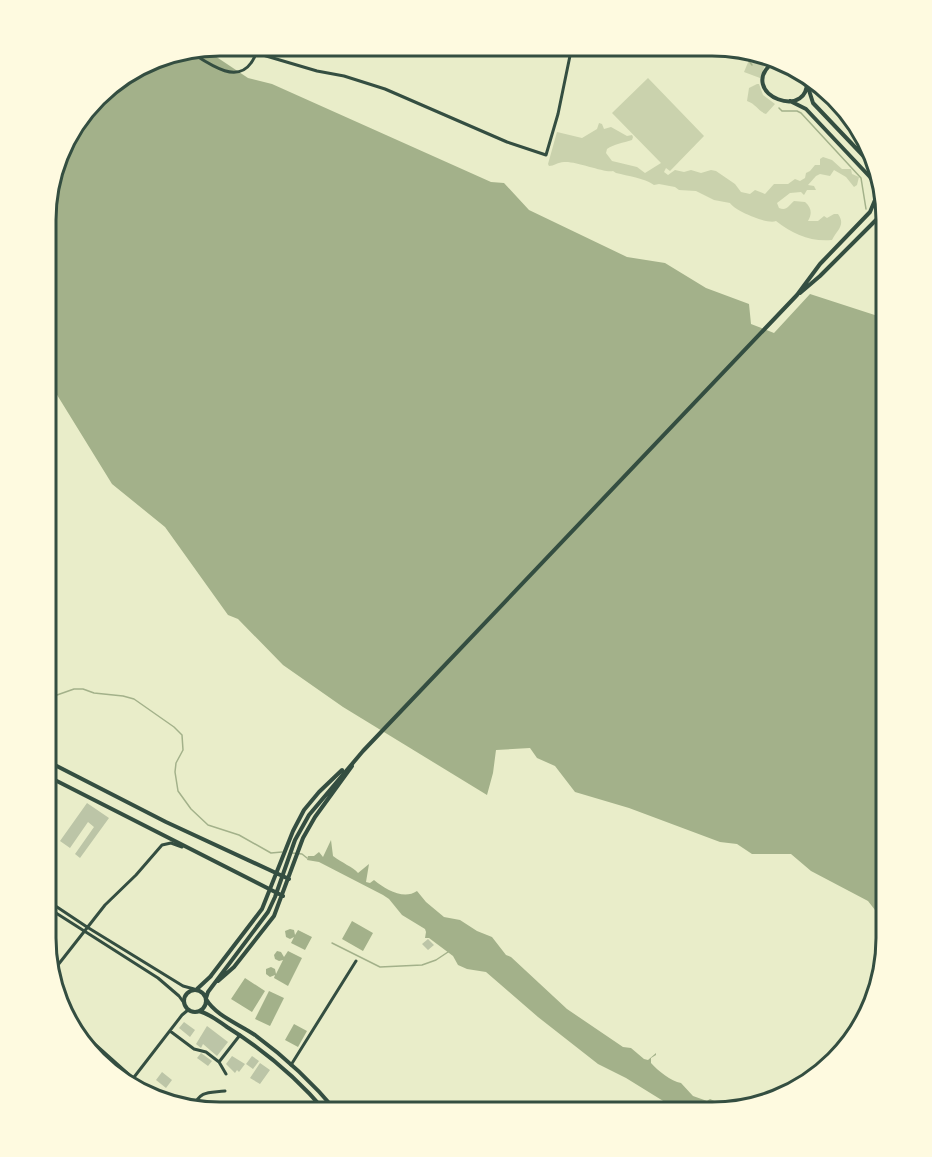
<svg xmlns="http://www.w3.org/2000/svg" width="932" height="1157" viewBox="0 0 932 1157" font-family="'IBM Plex Serif',serif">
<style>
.green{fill:#cad2ad}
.water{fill:#a3b18a}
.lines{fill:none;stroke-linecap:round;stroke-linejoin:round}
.stream{stroke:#a3b18a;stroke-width:1.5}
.building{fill:#bcc5a7}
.minor{stroke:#344e41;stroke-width:3}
.secondary{stroke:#344e41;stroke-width:4}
.rim{fill:none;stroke:#344e41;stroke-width:3}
</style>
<rect width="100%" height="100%" fill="#e9edc9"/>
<!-- green -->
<path class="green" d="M738,47L764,57L765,65L760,78L744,72L749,60Z
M648,78L704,136L670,171L666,168L664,172L668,175L675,170L684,172L691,170L701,173L711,170L716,171L735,184L741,192L750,194L755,190L765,194L774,184H788L795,179L800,181L805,178L806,173L810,171L815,165H820V159L823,157L832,160L842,169H851L852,174L859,177L857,185L854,187L846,177L834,170L830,176L820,174L816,176L808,185L814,186L816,190H807L804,195L801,192L790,193L777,203L779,208C787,211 788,206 794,201L805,202C812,208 812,214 808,221H818L824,216L827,218L834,214H838C846,225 837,230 832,240C810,242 793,234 776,221C767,225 734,210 730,203L714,200L696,191L679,190L675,187L659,184L654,185C644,178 628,176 616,173L613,171C604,173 577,161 564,162C558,162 554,166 549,166L548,164L557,132L582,138L597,129L599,123L602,124L604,129L611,127L627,136L632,135L633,137L632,140C623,143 614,144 607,149L606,153L612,161L637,167L645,173L661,163L612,113Z
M757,84H759L763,95L775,104L766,114C758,111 756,104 747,101L749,88Z"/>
<!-- water -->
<path class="water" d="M203,48L248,78L272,84L491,182L504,183L529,210L627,257L665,263L706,288L749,304L751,324L774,333L810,294L887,319V913L875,910L868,901L811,871L791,854H752L737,844L720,842L629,808L575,792L555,766L537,758L530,748L496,750L493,773L487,795L343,707L283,665L238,619L228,615L165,527L112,484L46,377L47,197L68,133L105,88L163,54Z
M331,840L333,856C342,863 353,867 358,873L369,864L366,882L370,883L374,880C386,890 404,900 417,891L426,902L444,917L460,920L477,931L492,937L506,955L511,957L567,1009L623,1047L631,1048L644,1059L648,1060L656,1053V1055L651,1058V1063C658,1071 671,1081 681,1083L693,1096L707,1101L710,1099L733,1109L723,1112H681L626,1078L598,1064L538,1017L486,972L467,969L458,965L453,956L429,938H425L426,932L425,929L402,915L389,899L383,895L319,862L307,860L308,856H314L319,852L323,857Z
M352,921L373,933L363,951L342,939Z
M290,929L294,930L295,935L298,930L312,937L305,950L291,943L294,937L290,939L286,937L285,931Z
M277,951L281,952L284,957L288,951L302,958L288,986L274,978L275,975L270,977L266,974V969L271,967L275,969L276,974L283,960L279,961L275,959L274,955Z
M245,978L265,991L252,1012L231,999Z
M269,991L284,998L270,1026L255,1019Z
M294,1024L307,1031L298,1047L285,1040Z"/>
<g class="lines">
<!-- stream -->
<path class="stream" d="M738,47L752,65
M779,108L782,111H797L801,113L861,178L866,209
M882,225L887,230
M46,692L57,695L74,689H83L94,693L123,696L134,699L174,727L182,735L183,750L176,763L175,772L178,791L191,809L208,825L239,835L271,853L282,852
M292,853L302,854L307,858
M332,943L380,967L422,965L436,960L448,952"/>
</g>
<!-- building -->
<path class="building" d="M87,803L109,818L80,858L75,854L94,827L88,822L70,848L60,841Z
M428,939L434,945L428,950L422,944Z
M184,1022L195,1030L190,1037L179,1028Z
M207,1026L228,1042L217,1056L203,1044L201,1048L196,1044Z
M201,1053L212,1061L208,1066L197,1058Z
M232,1056L245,1064L239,1072L237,1070L235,1073L226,1064Z
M252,1056L259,1061L253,1069L246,1064Z
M260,1063L270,1070L260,1084L250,1078Z
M162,1072L172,1080L166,1088L156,1080Z"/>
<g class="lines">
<!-- minor -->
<path class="minor" d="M553,46L571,53
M187,50C204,60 235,86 251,63C255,58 257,51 259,45
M256,53L317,71L344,76L385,89L507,142L546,155L558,114L572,46
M45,899L87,927L183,986L194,989
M45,906L158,978L179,996L184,1003
M54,970L105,905L136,875L162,845L171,843L182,847
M67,1019L133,1078L154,1093
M170,1031L194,1049L206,1052L219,1062L226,1074
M101,1059L106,1054
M219,1062L240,1035
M291,1065L356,961
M128,1085L182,1015L188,1010
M193,1107C201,1090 208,1093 225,1091"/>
<!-- secondary -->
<path class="secondary" d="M775,61C731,93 817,127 806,73
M807,84L813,103L873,166
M790,101L806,109L870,177L875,184L876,190
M878,186C872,196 875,205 885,211
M800,293L820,276L877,219L886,214
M45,760L166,822L289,879
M45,775L283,896
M210,977L262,909L293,831L304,810L319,792L342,770
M218,981L234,967L274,916L303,838L315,817L352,766
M197,989L211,976
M184 1001a11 11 0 1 1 22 0a11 11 0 1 1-22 0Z
M206,998L208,992L268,912L275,897L295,840L309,815L363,751L797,295L820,264L870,212L875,200
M206,999C216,1016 239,1024 255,1035C285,1057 313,1083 337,1112
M199,1011C210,1014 218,1021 227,1027C264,1050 298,1079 326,1112"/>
</g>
<!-- crop -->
<path d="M0 0H932V1157H0ZM220 56H712A164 164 0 0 1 876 220V938A164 164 0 0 1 712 1102H220A164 164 0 0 1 56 938V220A164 164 0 0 1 220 56Z" fill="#fefae0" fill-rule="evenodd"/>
<path class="rim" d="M220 56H712A164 164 0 0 1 876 220V938A164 164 0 0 1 712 1102H220A164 164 0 0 1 56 938V220A164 164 0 0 1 220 56Z"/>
</svg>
